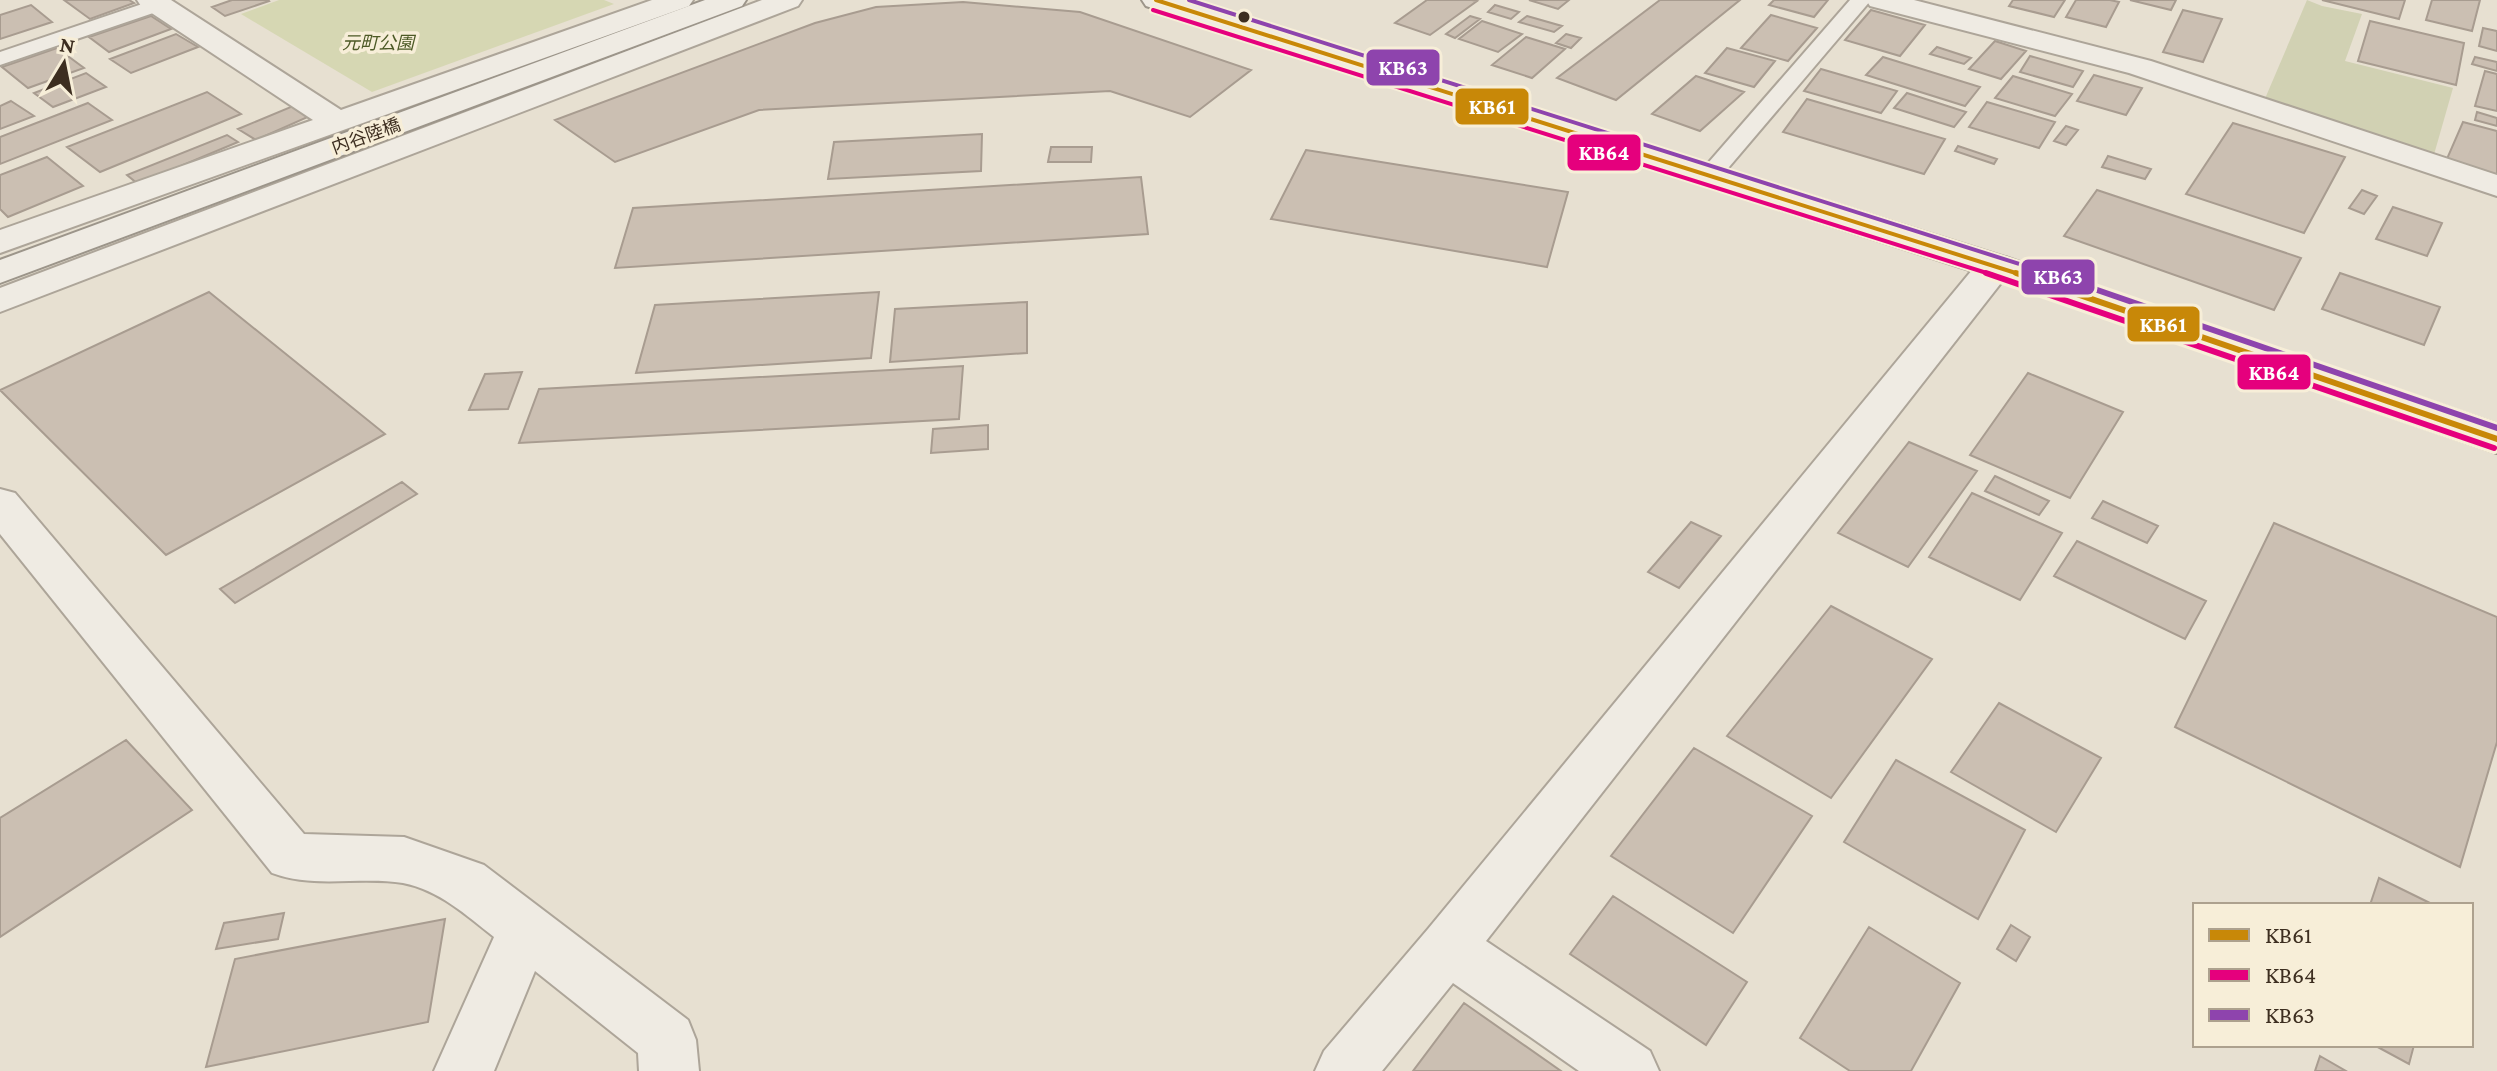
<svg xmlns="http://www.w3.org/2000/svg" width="2497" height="1071" viewBox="0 0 2497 1071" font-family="'Crimson Pro','Noto Sans JP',serif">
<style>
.green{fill:#d6d7b3}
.cemetery{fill:#d1d1b3}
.building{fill:#cbbfb2;stroke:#a89c90;stroke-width:2}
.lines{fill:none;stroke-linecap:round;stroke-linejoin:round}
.lane-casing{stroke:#ada599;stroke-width:4}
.street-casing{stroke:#ada599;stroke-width:4}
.secondary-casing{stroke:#9c958a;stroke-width:4}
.lane{fill:#efebe3;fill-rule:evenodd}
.street{fill:#efebe3;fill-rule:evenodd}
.secondary{fill:#efebe3;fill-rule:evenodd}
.bus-1-far1-casing{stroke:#f7eed8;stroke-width:8}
.bus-1-casing{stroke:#f7eed8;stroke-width:12}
.bus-2-far1-casing{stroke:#f7eed8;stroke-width:8}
.bus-2-casing{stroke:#f7eed8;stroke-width:12}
.bus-3-far1-casing{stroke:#f7eed8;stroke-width:8}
.bus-3-casing{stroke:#f7eed8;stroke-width:12}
.bus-1-far1{stroke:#c88808;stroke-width:4}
.bus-1{stroke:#c88808;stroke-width:6}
.bus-2-far1{stroke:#e5007d;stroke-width:4}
.bus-2{stroke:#e5007d;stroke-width:6}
.bus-3-far1{stroke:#8e44ad;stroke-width:4}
.bus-3{stroke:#8e44ad;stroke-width:6}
.bus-dot{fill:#3d2e20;stroke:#f7eed8;stroke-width:3}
.labels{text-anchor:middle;stroke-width:7;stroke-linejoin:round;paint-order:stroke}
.far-park-label{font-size:18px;font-style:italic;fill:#4d5a26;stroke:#f7eed8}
.far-street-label{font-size:18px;fill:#3d2e20;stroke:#f7eed8}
.line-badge{stroke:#f7eed8;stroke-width:3}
.badge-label{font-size:22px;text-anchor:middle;font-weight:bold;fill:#fff}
</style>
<rect width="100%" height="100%" fill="#e7e0d1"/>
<!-- green -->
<path class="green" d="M279,0H604L614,4L372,92L241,14Z"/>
<!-- cemetery -->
<path class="cemetery" d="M2307,0L2322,6L2362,14L2345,61L2453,88L2433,158L2264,101Z"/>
<!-- building -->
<path class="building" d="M64,0H129L134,3L90,19Z
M232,0H268L269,1L225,16L212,7Z
M1427,0H1472L1477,1L1430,35L1395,23Z
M1529,0H1569L1558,9Z
M1660,0H1740L1616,100L1557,78Z
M1774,0H1828L1814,17L1769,5Z
M2013,0H2065L2054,17L2009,6Z
M2076,0H2110L2119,2L2106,27L2066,17Z
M2130,0H2176L2171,10Z
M2322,0H2405L2399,19Z
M2432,0H2480L2472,31L2426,20Z
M963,2L1080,12L1251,70L1190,117L1110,91L759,110L615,162L555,120L815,23L876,7Z
M31,5L52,22L0,39V15Z
M1495,5L1519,12L1511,19L1488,12Z
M1871,10L1925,25L1900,56L1845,40Z
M2183,10L2222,19L2203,62L2163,52Z
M1771,15L1817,28L1788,61L1741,48Z
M151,16L171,29L109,52L89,37Z
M1470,16L1480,19L1455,38L1446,34Z
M1527,16L1562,26L1554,32L1519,22Z
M1482,21L1522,34L1498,52L1459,39Z
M2370,21L2464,43L2456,85L2358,61Z
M2483,28L2497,31V51L2479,46Z
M176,34L198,47L131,73L110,59Z
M1566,34L1581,38L1571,48L1556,43Z
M1526,37L1565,49L1532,78L1492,65Z
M1995,41L2026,51L2001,79L1969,69Z
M1937,47L1971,58L1964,64L1930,54Z
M57,48L84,68L28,88L2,67Z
M1727,48L1775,61L1754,87L1705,73Z
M2030,56L2083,71L2073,87L2020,72Z
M1883,57L1980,87L1965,106L1866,75Z
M2475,57L2497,62V71L2472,64Z
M1821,69L1897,91L1881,113L1804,91Z
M2485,71L2497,74V111L2475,106Z
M86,73L106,87L53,107L34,93Z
M2094,75L2142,88L2126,115L2077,101Z
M1696,76L1744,92L1700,131L1652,114Z
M2013,76L2072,94L2055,116L1995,98Z
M207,92L241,114L100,172L67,147Z
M1907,93L1966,112L1954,127L1894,108Z
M1807,99L1945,139L1924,174L1783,132Z
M11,101L34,116L0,129V106Z
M1987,102L2055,122L2039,148L1969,127Z
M88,103L112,120L0,164V137Z
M293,106L310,116L256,140L238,129Z
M2477,112L2497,118V126L2475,120Z
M2463,122L2497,131V176L2446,161Z
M2233,123L2345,157L2304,233L2186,194Z
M2066,126L2078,130L2066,145L2054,141Z
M982,134L981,171L828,179L834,142Z
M227,135L238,142L138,184L127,175Z
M1958,146L1997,159L1994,164L1955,151Z
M1051,147H1092L1091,162H1048Z
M1306,150L1568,192L1547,267L1271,219Z
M2108,156L2151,169L2145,179L2102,167Z
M47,157L83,186L8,217L0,209V175Z
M1141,177L1148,234L615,268L633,208Z
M2097,190L2301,258L2274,310L2064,236Z
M2362,190L2377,196L2364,214L2349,208Z
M2393,207L2442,223L2427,256L2376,239Z
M2340,273L2440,307L2424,345L2322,309Z
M209,292L385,434L166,555L0,390Z
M879,292L871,358L636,373L655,305Z
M1027,302V353L890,362L895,309Z
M963,366L959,419L519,443L539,389Z
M522,372L508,409L469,410L485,374Z
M2028,373L2123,412L2070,498L1970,455Z
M988,425V449L931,453L933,429Z
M1909,442L1977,471L1908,567L1838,533Z
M1995,476L2049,501L2039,515L1985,491Z
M402,482L417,494L235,603L220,589Z
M1972,493L2062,533L2020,600L1929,557Z
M2103,501L2158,526L2147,543L2092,518Z
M1691,522L1721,536L1679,588L1648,572Z
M2274,523L2497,617V742L2460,867L2175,727Z
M2077,541L2206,601L2185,639L2054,576Z
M1831,606L1932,659L1831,798L1727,736Z
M1999,703L2101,758L2056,832L1951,772Z
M126,740L192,810L0,937V818Z
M1694,748L1812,816L1733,933L1611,856Z
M1896,760L2025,830L1978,919L1844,842Z
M2379,878L2434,905H2370Z
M1613,896L1747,982L1706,1045L1570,954Z
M284,913L278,939L216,949L224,923Z
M445,919L428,1022L206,1067L235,959Z
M2011,925L2030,937L2016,961L1997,949Z
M1869,927L1960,983L1911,1071H1850L1800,1038Z
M1464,1003L1561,1071H1413Z
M2374,1045H2414L2409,1064Z
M2320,1056L2346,1071H2315Z"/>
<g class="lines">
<defs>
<path id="lane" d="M162,0L168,5L165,9L0,65V52L151,1Z
M1850,0H1871L1718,180H1702L1699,175L1702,170Z"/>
<path id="street" d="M137,0H171L341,110L652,0H693L689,6L0,253V230L313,120L141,6Z
M762,0H802L798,6L0,312V288Z
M1866,0H1914L2151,61L2497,175V196L2129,73L1870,6Z
M1995,255L2008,258L2013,266L2008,274L1486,941L1650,1051L1659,1071H1579L1453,983L1382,1071H1315L1324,1051L1428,929L1982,258Z
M0,489L15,493L304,834L404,837L484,865L688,1020L696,1040L699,1071H639L638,1053L535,971L494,1071H434L494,937C466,915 439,890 403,883C360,876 314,889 272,873L0,534Z"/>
<path id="secondary" d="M705,0H746L742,6L0,283V260Z
M1142,0H1185L2008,258L2497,424V453L1982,274L1146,6Z"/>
</defs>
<!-- lane casing -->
<use href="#lane" class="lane-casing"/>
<!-- street casing -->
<use href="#street" class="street-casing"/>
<!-- secondary casing -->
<use href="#secondary" class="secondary-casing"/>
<!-- lane -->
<use href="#lane" class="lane"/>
<!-- street -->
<use href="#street" class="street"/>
<!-- secondary -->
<use href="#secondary" class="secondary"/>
<defs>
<path id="bus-1-far1" d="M1156,0L2022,275"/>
<path id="bus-1" d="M2016,273L2497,439"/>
<path id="bus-2-far1" d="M1153,10L1993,275"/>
<path id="bus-2" d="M1986,273L2494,448"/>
<path id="bus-3-far1" d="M1189,0L2054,275"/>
<path id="bus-3" d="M2048,273L2497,428"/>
</defs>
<!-- bus-1-far1 casing -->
<use href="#bus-1-far1" class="bus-1-far1-casing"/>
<!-- bus-1 casing -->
<use href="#bus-1" class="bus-1-casing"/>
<!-- bus-2-far1 casing -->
<use href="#bus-2-far1" class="bus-2-far1-casing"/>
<!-- bus-2 casing -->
<use href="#bus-2" class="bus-2-casing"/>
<!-- bus-3-far1 casing -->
<use href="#bus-3-far1" class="bus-3-far1-casing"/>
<!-- bus-3 casing -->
<use href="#bus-3" class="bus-3-casing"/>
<!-- bus-1-far1 -->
<use href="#bus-1-far1" class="bus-1-far1"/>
<!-- bus-1 -->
<use href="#bus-1" class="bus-1"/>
<!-- bus-2-far1 -->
<use href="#bus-2-far1" class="bus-2-far1"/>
<!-- bus-2 -->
<use href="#bus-2" class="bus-2"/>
<!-- bus-3-far1 -->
<use href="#bus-3-far1" class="bus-3-far1"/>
<!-- bus-3 -->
<use href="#bus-3" class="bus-3"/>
</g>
<!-- markers -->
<circle class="bus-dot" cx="1244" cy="17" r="7"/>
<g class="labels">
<!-- far-park labels -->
<g class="far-park-label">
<text x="378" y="49">元町公園</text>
</g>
<!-- far-street labels -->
<g class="far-street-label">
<text transform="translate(366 136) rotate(-20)" y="6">内谷陸橋</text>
</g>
</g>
<g class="line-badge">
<rect x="1365" y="48" width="76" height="39" rx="8" fill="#8e44ad"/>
<rect x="1454" y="87" width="76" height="39" rx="8" fill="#c88808"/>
<rect x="1566" y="133" width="76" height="39" rx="8" fill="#e5007d"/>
<rect x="2020" y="258" width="76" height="38" rx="8" fill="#8e44ad"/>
<rect x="2126" y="305" width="75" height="38" rx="8" fill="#c88808"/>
<rect x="2236" y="353" width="76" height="38" rx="8" fill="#e5007d"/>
</g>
<g class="badge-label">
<text x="1403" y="75">KB63</text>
<text x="1492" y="114">KB61</text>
<text x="1604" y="160">KB64</text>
<text x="2058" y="284">KB63</text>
<text x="2163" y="332">KB61</text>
<text x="2274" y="380">KB64</text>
</g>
<!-- legend -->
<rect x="2193" y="903" width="280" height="144" fill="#f7eed8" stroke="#ada18e" stroke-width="2"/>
<rect x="2209" y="929" width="40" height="12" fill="#c88808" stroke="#ada18e" stroke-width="2"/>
<text x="2265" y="943" font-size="24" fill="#3d2e20">KB61</text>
<rect x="2209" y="969" width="40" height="12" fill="#e5007d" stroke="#ada18e" stroke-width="2"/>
<text x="2265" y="983" font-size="24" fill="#3d2e20">KB64</text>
<rect x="2209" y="1009" width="40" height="12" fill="#8e44ad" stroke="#ada18e" stroke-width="2"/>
<text x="2265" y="1023" font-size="24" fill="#3d2e20">KB63</text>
<!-- north arrow -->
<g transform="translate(64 64) rotate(10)" stroke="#f7eed8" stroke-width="6" paint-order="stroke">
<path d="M0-6L14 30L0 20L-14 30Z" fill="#3d2e20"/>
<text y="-12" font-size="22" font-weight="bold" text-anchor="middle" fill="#3d2e20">N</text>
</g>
</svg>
